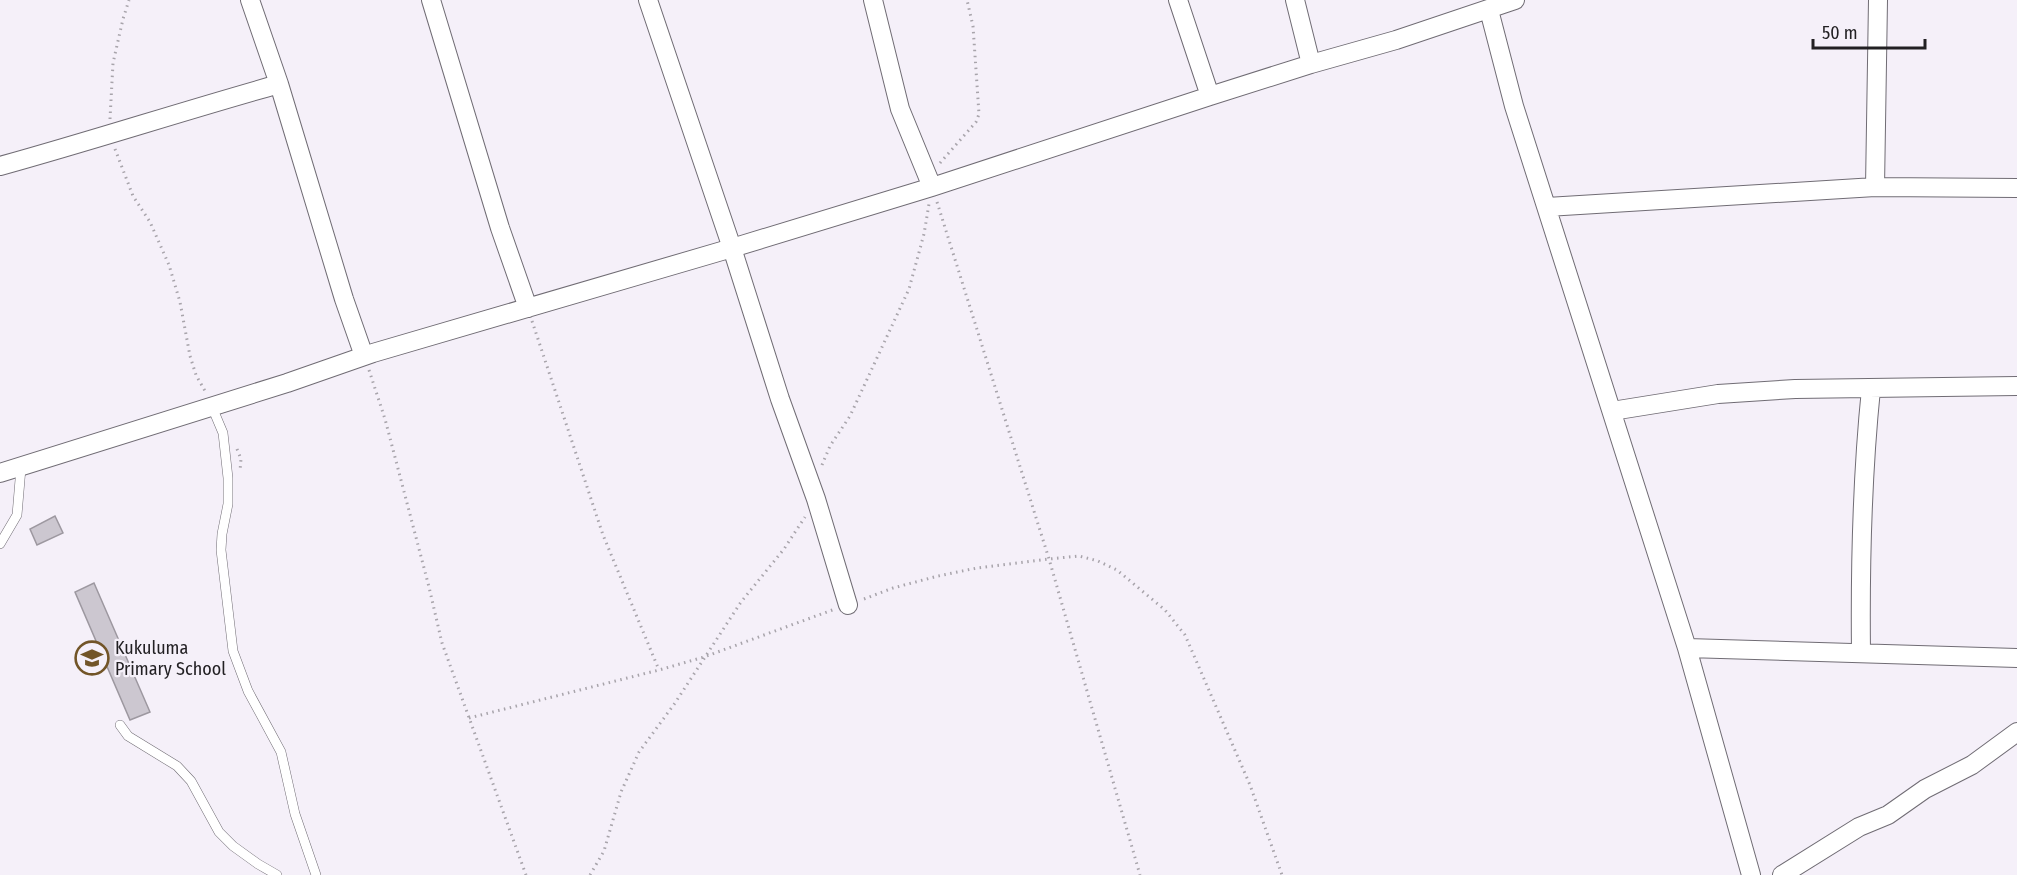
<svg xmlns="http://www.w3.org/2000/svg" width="2017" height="875" viewBox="0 0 2017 875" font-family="'Fira Sans Condensed',sans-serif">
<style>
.building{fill:#ccc7d0;stroke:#9d98a0;stroke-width:1.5}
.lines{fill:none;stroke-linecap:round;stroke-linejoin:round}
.lane-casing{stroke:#706c74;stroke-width:10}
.street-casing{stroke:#706c74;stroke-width:20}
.path{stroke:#a8a4ab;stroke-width:3;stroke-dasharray:1.5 4.5;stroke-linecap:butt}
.lane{stroke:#fff;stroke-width:9}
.street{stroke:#fff;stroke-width:18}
.labels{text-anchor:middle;stroke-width:4.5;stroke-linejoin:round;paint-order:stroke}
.poi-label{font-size:18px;fill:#222023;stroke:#f5f0f9;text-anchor:start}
</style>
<rect width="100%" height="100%" fill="#f5f0f9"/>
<!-- building -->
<path class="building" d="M55,516L63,533L37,545L30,529Z
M94,583L150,712L130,720L75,592Z"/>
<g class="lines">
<defs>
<path id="lane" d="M212,407L223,433L228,478V504L222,534L221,550L233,651L248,691L281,752L295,814L316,875
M0,544L17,515L21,468
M120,725L128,736L177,766L191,781L219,832L233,846L258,864L277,875"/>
<path id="street" d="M250,0L279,84L344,299L364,356
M431,0L500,228L528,308
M648,0L732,248L780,399L816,499L848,605
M873,0L900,109L932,187
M1178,0L1210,96
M1295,0L1311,64
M1489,10L1514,106L1687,648L1751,875
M0,166C94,140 186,110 279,84
M1875,187L1878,0
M1547,207L1875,187L2017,188
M1612,411L1718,394L1795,389L2017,386
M0,473L287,383L373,353L732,248L932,187L1210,96L1311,64L1396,40L1515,0
M1687,648L2017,658
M1861,653C1860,564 1862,477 1871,389
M1782,875L1859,827L1888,815L1925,789L1972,765L2017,732"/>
</defs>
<!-- lane casing -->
<use href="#lane" class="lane-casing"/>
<!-- street casing -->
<use href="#street" class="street-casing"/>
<!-- path -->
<path class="path" d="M110,119L113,63L123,19L129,0
M115,149L133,196L150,222L169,265L180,302L190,356L196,375L205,391
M940,163L976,122L979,114L973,26L967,0
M937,202L1049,559L1140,875
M532,321L603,535L659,670
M369,370L385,419L429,587L442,643L526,875
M237,449L241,459L240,471
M822,465L830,446L850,416L909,289L924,234L929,204
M864,599L893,588L938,576L977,568L1049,559L1079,556L1098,561L1117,570L1165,610L1185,635L1250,785L1282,875
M469,718L659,670L704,657L835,609
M590,875L604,851L621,792L639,752L675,703L741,602L784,549L805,517"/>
<!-- lane -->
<use href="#lane" class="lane"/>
<!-- street -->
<use href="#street" class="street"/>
</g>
<!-- icons -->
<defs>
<symbol id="school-ring" viewBox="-11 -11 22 22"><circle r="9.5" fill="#f5f0f9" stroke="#725528" stroke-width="1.5"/><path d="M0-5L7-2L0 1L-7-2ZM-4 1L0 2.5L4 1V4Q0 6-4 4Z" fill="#725528"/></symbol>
</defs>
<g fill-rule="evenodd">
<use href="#school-ring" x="73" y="639" width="38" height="38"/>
</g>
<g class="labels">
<!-- poi labels -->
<g class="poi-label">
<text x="115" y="654">Kukuluma<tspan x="115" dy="21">Primary School</tspan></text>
</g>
</g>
<!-- scale -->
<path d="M1813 39v9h112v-9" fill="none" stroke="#222023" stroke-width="3"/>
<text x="1822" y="39" font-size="18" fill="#222023" stroke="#f5f0f9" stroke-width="4.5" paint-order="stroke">50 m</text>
</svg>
